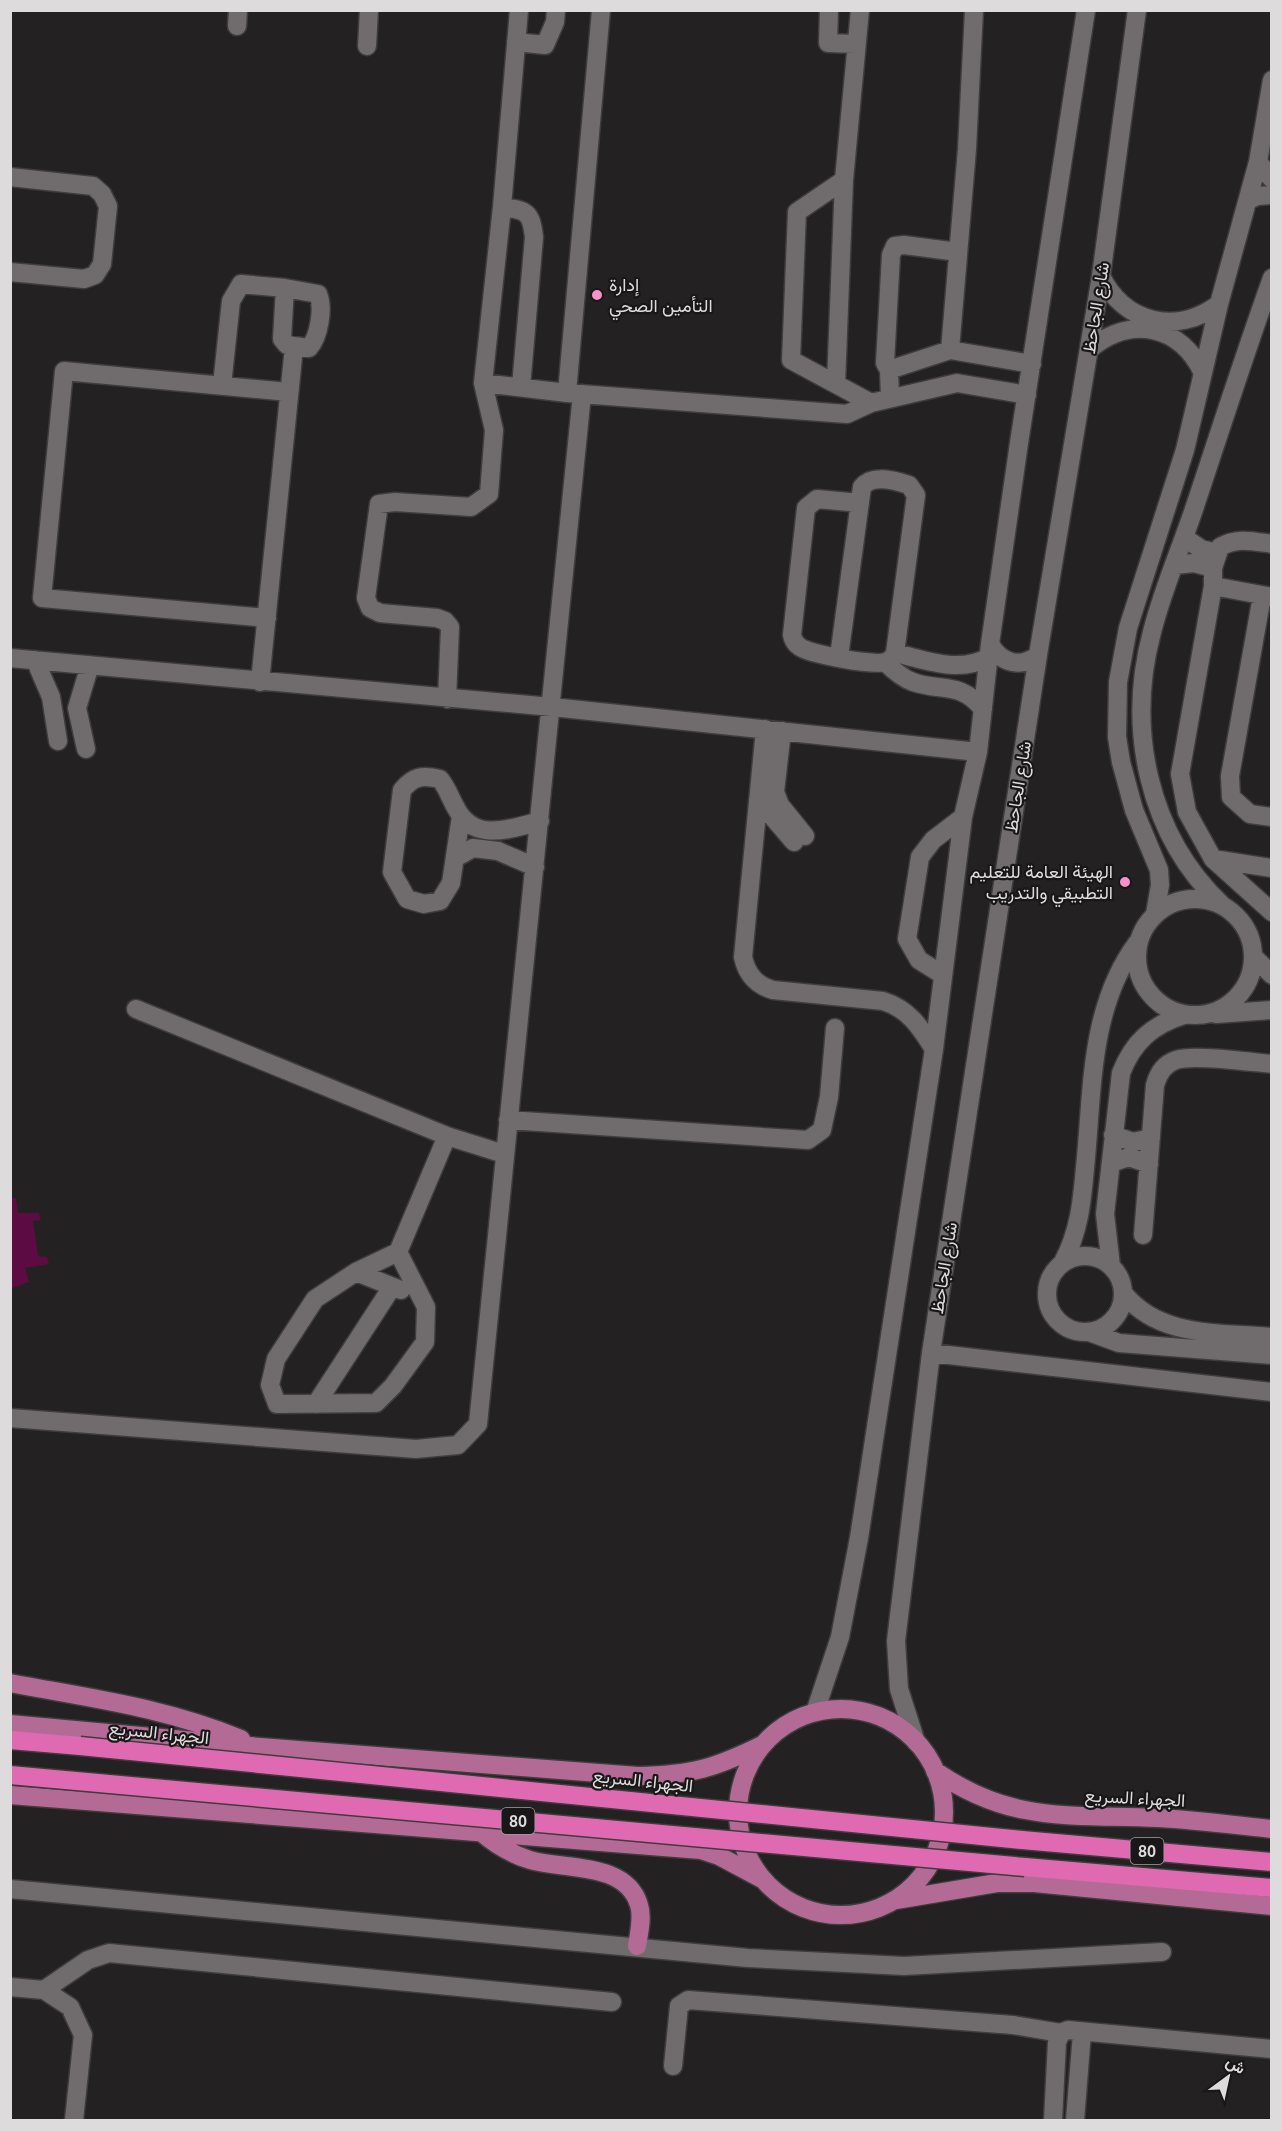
<svg xmlns="http://www.w3.org/2000/svg" width="1282" height="2131" viewBox="0 0 1282 2131" font-family="Ubuntu,Vazirmatn,sans-serif">
<style>
.building{fill:#5c0c42}
.lines{fill:none;stroke-linecap:round;stroke-linejoin:round}
.minor-casing{stroke:#3f3c3e;stroke-width:21}
.major-casing{stroke:#3f3c3e;stroke-width:21}
.highway-casing{stroke:#3f3c3e;stroke-width:21}
.minor{stroke:#706c6e;stroke-width:18}
.major{stroke:#b36b96;stroke-width:18}
.highway{stroke:#e06ab1;stroke-width:18}
.highway-bridge-casing{stroke:#3f3c3e;stroke-width:21;stroke-linecap:butt}
.highway-bridge{stroke:#e06ab1;stroke-width:18}
.poi-dot{fill:#f890cc;stroke:#1a1719;stroke-width:2}
.labels{text-anchor:middle;stroke-width:4.5;stroke-linejoin:round;paint-order:stroke}
.shield{fill:#1a1719;stroke:#a3a0a2;stroke-width:1.5}
.shield-label{font-size:16px;font-weight:bold;fill:#dedbdc}
.poi-label{font-size:18px;fill:#dedbdc;stroke:#1a1719;text-anchor:start}
.street-label{font-size:18px;fill:#dedbdc;stroke:#1a1719}
</style>
<rect width="100%" height="100%" fill="#242122"/>
<!-- building -->
<path class="building" d="M10,1198H16L18,1213H39L41,1220L33,1221L38,1256L47,1257L49,1264L25,1268L29,1282L10,1289Z"/>
<g class="lines">
<defs>
<path id="minor" d="M829,10L828,43L856,44
M237,26L238,10
M516,42L545,45L555,22L556,10
M367,46L369,10
M1258,162L1272,179
M10,177L93,186L102,194L108,206L102,264L95,275L84,279L10,272
M844,180L797,212L791,360L871,403
M1248,200L1258,196L1272,195
M502,207C527,210 531,212 534,237L521,387
M1101,276C1124,323 1176,336 1219,304
M285,288L318,294C324,308 319,337 309,348L287,345L282,339Z
M1090,349C1131,315 1180,325 1203,373
M950,350L967,149L974,10
M889,370L950,350L1032,364
M483,383L567,393L847,414L871,403L957,383L1027,395
M836,384L844,180L860,10
M222,385L231,301L241,284L285,288
M567,393L601,10
M890,398L889,370L885,363L891,255L895,246L904,245L958,252
M1185,538L1201,549L1217,553
M1272,544C1252,541 1237,537 1220,547L1213,568V586L1272,597
M1175,565L1194,563L1213,568
M1213,586L1180,774L1187,812L1213,859L1272,912
M1262,596L1230,776L1231,797L1250,814L1272,817
M267,618L42,598L64,371L289,392
M990,644C1001,663 1020,669 1038,655
M895,653C926,660 959,674 989,657
M839,657L862,487C872,474 894,480 909,485L916,495L895,653C893,657 890,661 885,662C874,666 809,654 800,647C795,644 793,640 792,635L806,508L817,499L860,503
M10,658L552,707L978,752
M35,660L51,697L58,741
M885,662C894,671 902,678 913,682C942,692 960,681 983,709
M260,682L294,347
M447,699L450,627L445,621L437,618L380,613L370,608L366,598L379,504L395,502L471,507L489,494L494,430L483,383L502,207L519,10
M765,729L743,957C747,975 756,985 773,990L883,1001C909,1009 920,1027 934,1049
M782,731L775,792L780,805L805,836
M86,749L77,708L90,665
M758,800L794,842
M461,816L451,883L440,901L424,904L407,899L392,872L402,790C414,776 422,775 440,779C448,789 450,798 456,808C474,843 510,829 540,821
M457,857L473,848L498,851L535,867
M1213,859L1272,868
M1137 957a58 58 0 1 1 116 0a58 58 0 1 1-116 0Z
M1222,905C1148,835 1126,729 1152,632C1163,588 1182,546 1196,503C1221,428 1245,353 1272,278
M1155,914L1160,885L1159,870L1134,810L1121,762L1117,737L1118,682L1128,628L1185,450L1219,304L1258,162L1272,80
M1253,956L1272,975
M943,975L919,960L907,939L920,857L933,840L963,817
M136,1009L447,1136L504,1154
M1216,1014L1272,1010
M508,1120L808,1140L822,1130L829,1097L835,1028
M1113,1135L1133,1142L1151,1138
M1111,1163L1129,1157L1149,1164
M1143,1235L1155,1085C1158,1074 1164,1064 1176,1060C1193,1054 1250,1062 1272,1064
M398,1252L426,1307L425,1342L393,1386L376,1403L277,1404L270,1385L276,1359L315,1299L356,1272L398,1252L447,1136
M1047 1294a38 38 0 1 1 76 0a38 38 0 1 1-76 0Z
M1063,1262C1079,1232 1082,1202 1085,1168C1093,1090 1089,1008 1137,943
M1111,1266L1105,1214L1121,1073C1133,1042 1152,1025 1184,1015
M356,1272L401,1290
M1124,1294C1160,1338 1219,1332 1272,1337
M1089,1332L1119,1343L1272,1355
M931,1353L1272,1392
M316,1404L392,1287
M10,1418L416,1449L458,1445L478,1424L582,394
M815,1712L840,1637L859,1538L934,1049L963,817L978,752L990,644L1019,443L1086,10
M916,1742L899,1689L896,1641L931,1353L1038,655L1101,276L1137,10
M10,1889L748,1958L904,1966L1162,1952
M10,1987L44,1990L70,2007L83,2035L74,2120
M44,1990L88,1960L109,1953L612,2002
M673,2066L679,2006L688,2000L1013,2025L1061,2033
M1053,2120L1057,2042L1061,2033L1068,2030L1272,2049
M1075,2120L1082,2033"/>
<path id="major" d="M10,1683C94,1699 162,1707 241,1739
M738 1812a103 103 0 1 1 206 0a103 103 0 1 1-206 0Z
M10,1724L260,1747L638,1776C692,1775 715,1768 762,1745
M935,1771C1012,1824 1069,1814 1158,1818C1196,1820 1234,1825 1272,1829
M10,1795L701,1850L719,1856L764,1880
M482,1833C496,1845 511,1854 530,1860C563,1870 626,1861 639,1905C643,1917 639,1933 637,1946
M896,1900L997,1883H1034L1272,1906"/>
<path id="highway" d="M10,1740L80,1746
M1022,1840L1272,1862
M1025,1867L1272,1888"/>
</defs>
<!-- minor casing -->
<use href="#minor" class="minor-casing"/>
<!-- major casing -->
<use href="#major" class="major-casing"/>
<!-- highway casing -->
<use href="#highway" class="highway-casing"/>
<!-- minor -->
<use href="#minor" class="minor"/>
<!-- major -->
<use href="#major" class="major"/>
<!-- highway -->
<use href="#highway" class="highway"/>
<defs>
<path id="highway-bridge" d="M80,1746L1022,1840
M10,1775L1025,1867"/>
</defs>
<!-- highway-bridge casing -->
<use href="#highway-bridge" class="highway-bridge-casing"/>
<!-- highway-bridge -->
<use href="#highway-bridge" class="highway-bridge"/>
</g>
<!-- markers -->
<g class="poi-dot">
<circle cx="597" cy="295" r="6"/>
<circle cx="1125" cy="882" r="6"/>
</g>
<g class="labels">
<!-- shield labels -->
<g class="shield">
<rect x="501.5" y="1808" width="33" height="26" rx="4.5"/>
<rect x="1130.5" y="1838" width="33" height="26" rx="4.5"/>
</g>
<g class="shield-label">
<text x="518" y="1827">80</text>
<text x="1147" y="1857">80</text>
</g>
<!-- poi labels -->
<g class="poi-label">
<text x="609" y="291">إدارة<tspan x="609" dy="21">التأمين الصحي</tspan></text>
<text x="1113" y="878" text-anchor="end">الهيئة العامة للتعليم<tspan x="1113" dy="21">التطبيقي والتدريب</tspan></text>
</g>
<!-- street labels -->
<g class="street-label">
<text transform="translate(1096 308) rotate(-81)" y="6">شارع الجاحظ</text>
<text transform="translate(1018 787) rotate(-81)" y="6">شارع الجاحظ</text>
<text transform="translate(944 1268) rotate(-81)" y="6">شارع الجاحظ</text>
<text transform="translate(159 1733) rotate(6)" y="6">الجهراء السريع</text>
<text transform="translate(643 1781) rotate(6)" y="6">الجهراء السريع</text>
<text transform="translate(1135 1798) rotate(3)" y="6">الجهراء السريع</text>
</g>
</g>
<!-- border -->
<rect width="1282" height="2131" fill="none" stroke="#dedbdc" stroke-width="24"/>
<!-- north arrow -->
<g transform="translate(1228 2077) rotate(33)" stroke="#1a1719" stroke-width="4.5" paint-order="stroke">
<path d="M0-4.5L10 22L0 15L-10 22Z" fill="#dedbdc"/>
<text y="-9" font-size="16" font-weight="bold" text-anchor="middle" fill="#dedbdc">ش</text>
</g>
</svg>
